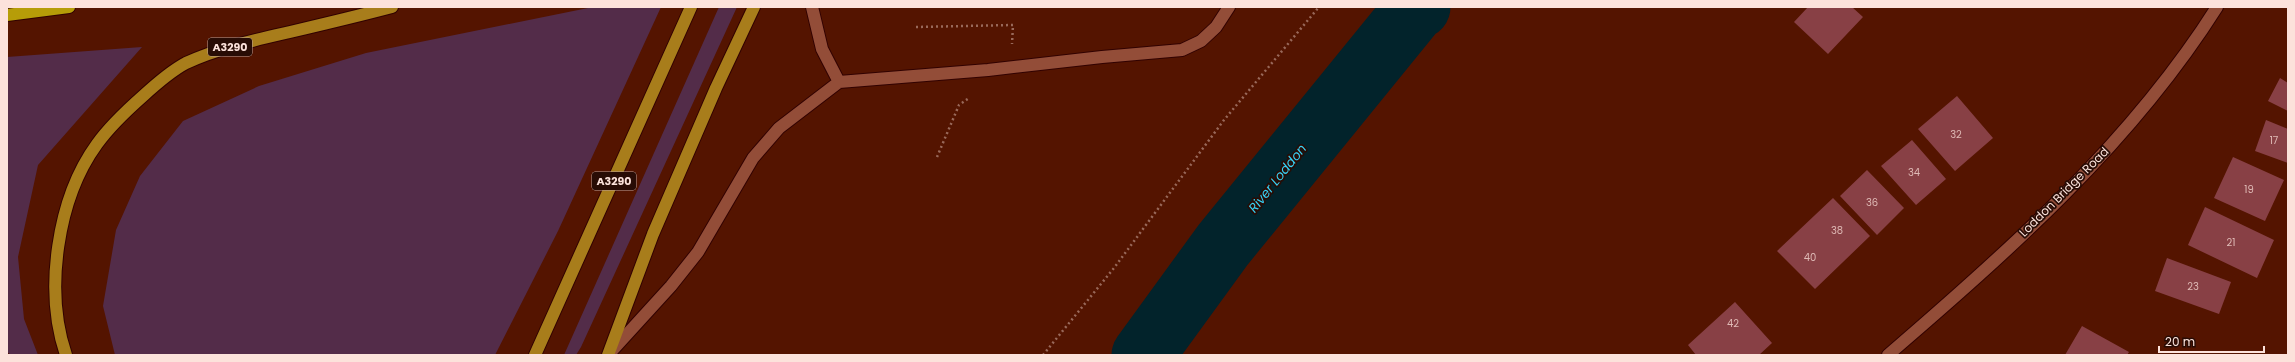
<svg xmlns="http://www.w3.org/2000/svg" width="2295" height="362" viewBox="0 0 2295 362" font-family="Poppins,sans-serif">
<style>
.green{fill:#532c49}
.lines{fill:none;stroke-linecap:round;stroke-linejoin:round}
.river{stroke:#02232b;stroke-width:63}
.building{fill:#884045}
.lane-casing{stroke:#310200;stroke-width:14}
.secondary-casing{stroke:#310200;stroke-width:14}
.primary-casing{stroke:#310200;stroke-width:14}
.highway-casing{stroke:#310200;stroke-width:14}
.path{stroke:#99695a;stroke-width:2.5;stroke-dasharray:2 3;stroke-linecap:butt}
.lane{stroke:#934d38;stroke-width:12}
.secondary{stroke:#934d38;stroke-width:12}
.primary{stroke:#a87d1b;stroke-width:12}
.highway{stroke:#b69d08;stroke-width:12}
.labels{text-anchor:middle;stroke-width:3.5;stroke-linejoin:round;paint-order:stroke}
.number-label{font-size:10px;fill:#dfbab6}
.shield{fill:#280c05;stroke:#bca29b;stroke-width:1}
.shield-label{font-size:11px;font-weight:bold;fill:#fce2db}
.street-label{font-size:12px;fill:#fce2db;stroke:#280c05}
.water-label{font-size:13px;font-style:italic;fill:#37d2f6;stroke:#280c05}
</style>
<rect width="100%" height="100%" fill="#541400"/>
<!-- green -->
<path class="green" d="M593,7H661L558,231L495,355H115L103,306L116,230L140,176L183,121L259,86L366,53Z
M719,7H737L581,347L576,355H564Z
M142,47L38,165L18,257L24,319L38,355H11L7,352V57Z"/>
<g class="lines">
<!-- river -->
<path class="river" d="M1143,355L1223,245L1415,9L1419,7"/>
</g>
<!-- building -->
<path class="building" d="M1808,7H1852L1863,17L1828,54L1794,22Z
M2280,78L2288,83V111L2268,101Z
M1957,96L1993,138L1955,171L1918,129Z
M2266,120L2288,129V163L2255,151Z
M1912,140L1946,179L1916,205L1881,166Z
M2233,157L2284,180L2265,221L2214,198Z
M1867,170L1904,208L1877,235L1840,196Z
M1833,198L1870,236L1815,289L1777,251Z
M2205,207L2274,240L2257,278L2188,245Z
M2167,258L2231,282L2219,314L2155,291Z
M1735,302L1772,343L1759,355H1696L1688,345Z
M2082,326L2129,352L2127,355H2065Z"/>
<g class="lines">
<defs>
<path id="lane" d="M812,7L822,49L839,82
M609,354L671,286L698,252L753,158L779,128L839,82L988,70L1102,57L1182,50L1201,41L1216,27L1229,7"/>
<path id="secondary" d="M1888,355C2009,251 2131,143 2217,7"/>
<path id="primary" d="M66,355C44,291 57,199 97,144C110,126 126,111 143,96C155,85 171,71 186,63C218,48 255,40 290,32C324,24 358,16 392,7
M535,355L691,7
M608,355L653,234L716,88L754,7"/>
<path id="highway" d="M7,15L69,7"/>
</defs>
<!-- lane casing -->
<use href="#lane" class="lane-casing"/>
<!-- secondary casing -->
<use href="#secondary" class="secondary-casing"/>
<!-- primary casing -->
<use href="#primary" class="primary-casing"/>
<!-- highway casing -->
<use href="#highway" class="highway-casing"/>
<!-- path -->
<path class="path" d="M916,27L1013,25L1012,44
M937,157L959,105L969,98
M1043,355L1114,268L1224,120L1319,7"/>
<!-- lane -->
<use href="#lane" class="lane"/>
<!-- secondary -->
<use href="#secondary" class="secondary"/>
<!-- primary -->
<use href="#primary" class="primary"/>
<!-- highway -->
<use href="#highway" class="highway"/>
</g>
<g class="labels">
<!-- number labels -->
<g class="number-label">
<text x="1956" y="138">32</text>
<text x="2274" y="144">17</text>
<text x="1914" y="176">34</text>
<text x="2249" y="193">19</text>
<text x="1872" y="206">36</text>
<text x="1837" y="234">38</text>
<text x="2231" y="246">21</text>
<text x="1810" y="261">40</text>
<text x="2193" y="290">23</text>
<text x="1733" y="327">42</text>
</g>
<!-- shield labels -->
<g class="shield">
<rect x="208" y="38" width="44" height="18" rx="3"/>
<rect x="592" y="172" width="44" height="18" rx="3"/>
</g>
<g class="shield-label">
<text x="230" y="51">A3290</text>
<text x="614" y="185">A3290</text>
</g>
<!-- street labels -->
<g class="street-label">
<text transform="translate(2064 192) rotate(-45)" y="4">Loddon Bridge Road</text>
</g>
<!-- water labels -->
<g class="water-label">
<text transform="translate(1277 178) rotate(-51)" y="5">River Loddon</text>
</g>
</g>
<!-- border -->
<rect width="2295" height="362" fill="none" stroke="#fce2db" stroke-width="16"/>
<!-- scale -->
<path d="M2159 346v6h105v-6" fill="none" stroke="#fce2db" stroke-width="2"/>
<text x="2165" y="346" font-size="12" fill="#fce2db" stroke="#280c05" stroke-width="3" paint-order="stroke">20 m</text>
</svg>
